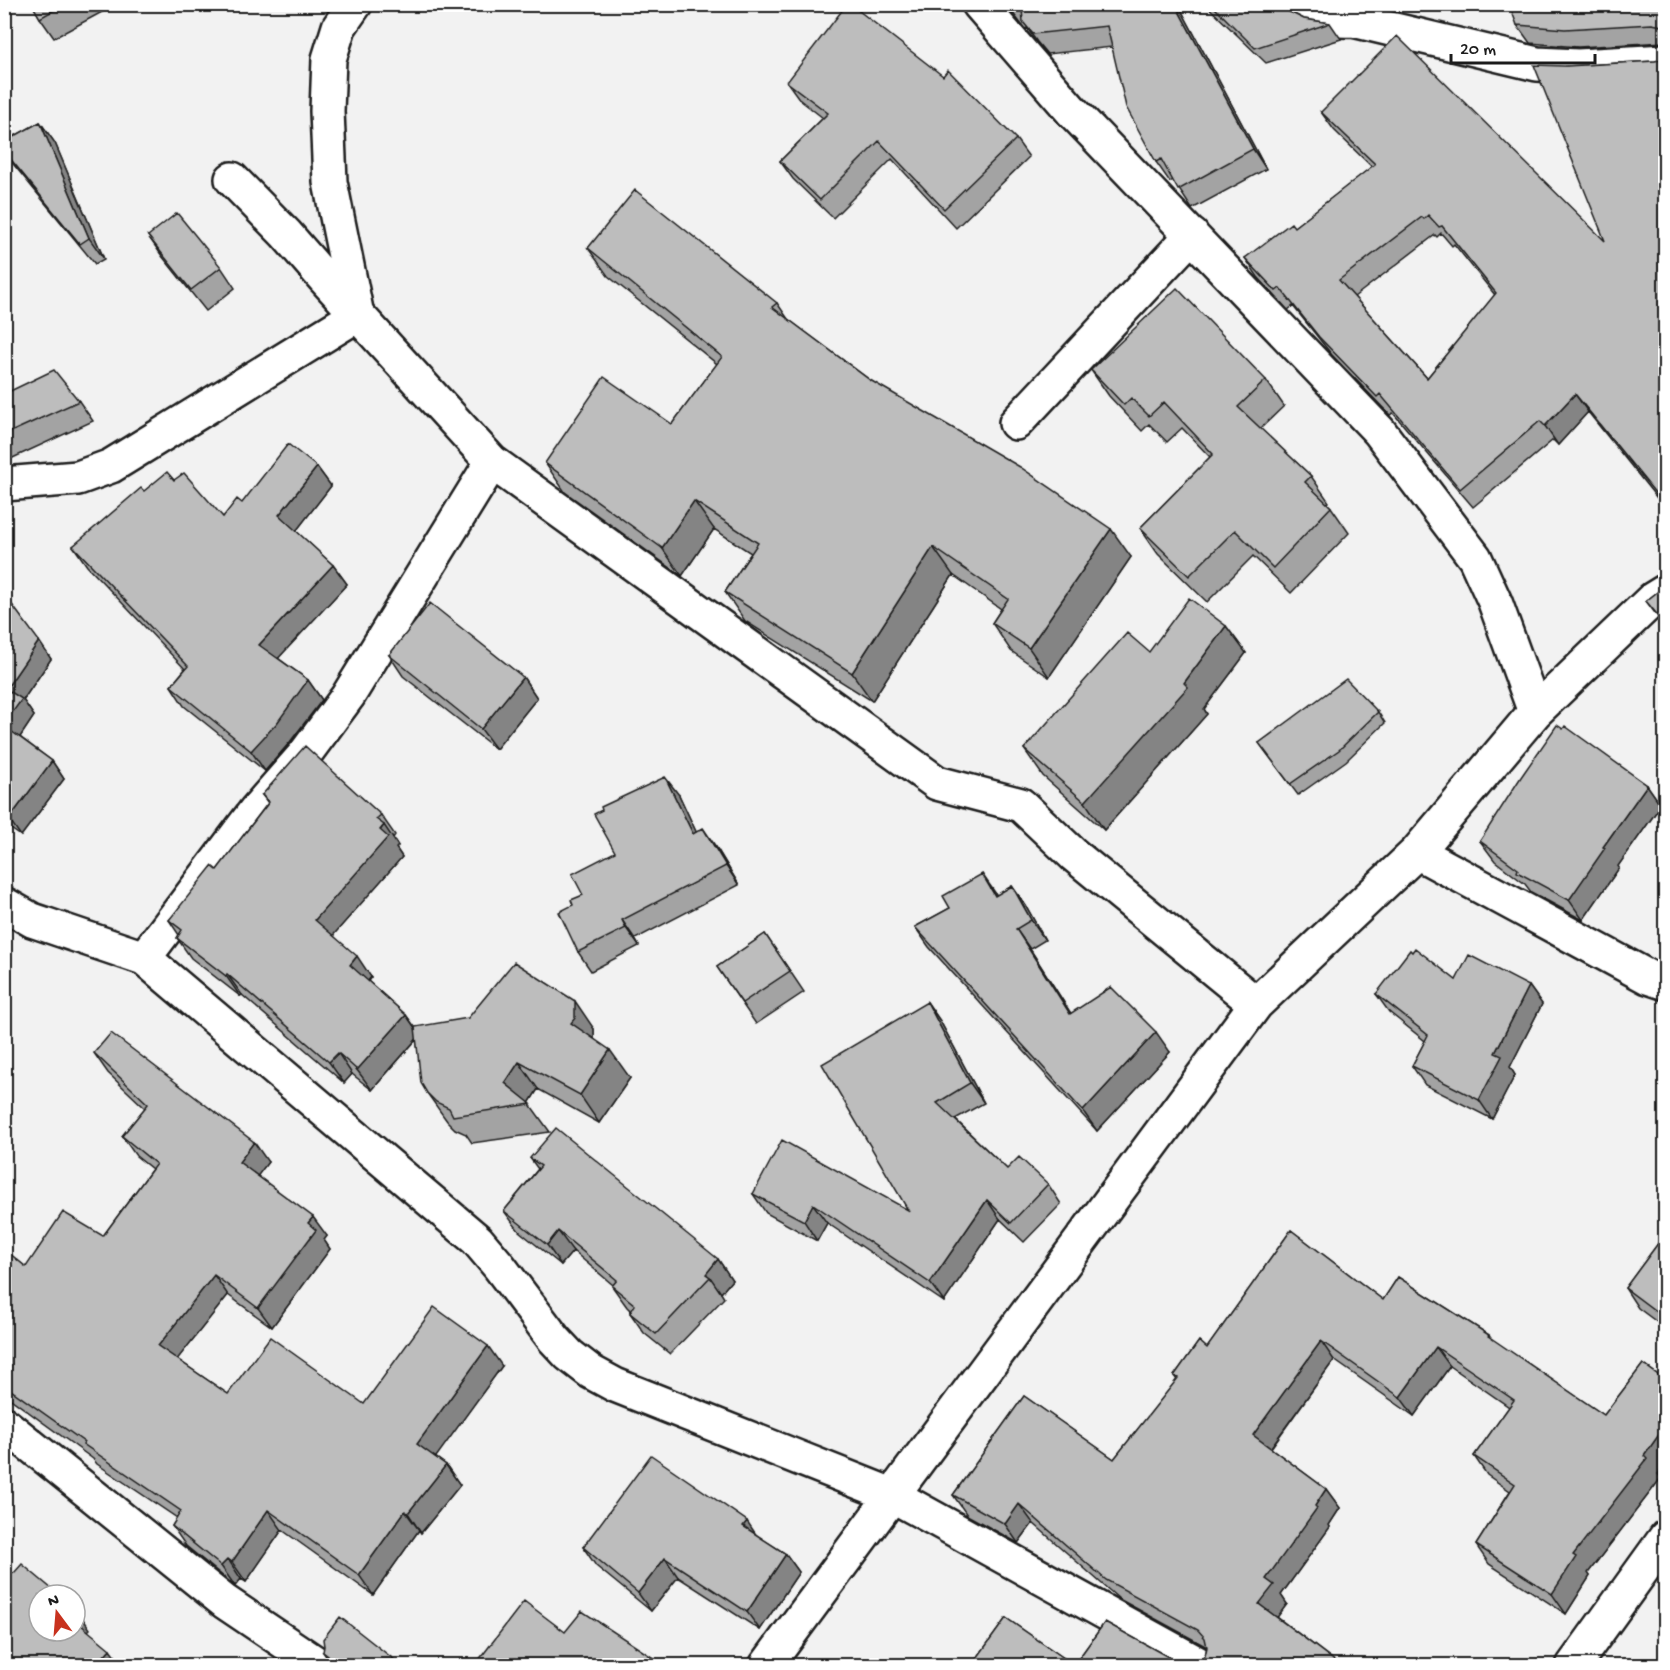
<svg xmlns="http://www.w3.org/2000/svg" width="1670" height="1670" viewBox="0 0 1670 1670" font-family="'Gochi Hand',sans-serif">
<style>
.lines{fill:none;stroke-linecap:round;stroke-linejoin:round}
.minor-casing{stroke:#1c1c1c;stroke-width:38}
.minor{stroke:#fff;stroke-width:33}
.wall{fill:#a3a3a3;stroke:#1c1c1c;stroke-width:1.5;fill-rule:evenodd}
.shaded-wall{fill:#848484;stroke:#1c1c1c;stroke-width:1.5}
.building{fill:#bdbdbd;stroke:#1c1c1c;stroke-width:1.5;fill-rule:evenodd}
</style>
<rect width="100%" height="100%" fill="#f2f2f2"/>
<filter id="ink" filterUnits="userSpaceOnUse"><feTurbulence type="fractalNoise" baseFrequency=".0167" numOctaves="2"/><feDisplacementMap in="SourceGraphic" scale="12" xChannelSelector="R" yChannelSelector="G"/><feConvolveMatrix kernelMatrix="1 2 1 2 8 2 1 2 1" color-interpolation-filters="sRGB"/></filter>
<g filter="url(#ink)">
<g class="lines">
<defs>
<path id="minor" d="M355,4L339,27L329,59L327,111L330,182L357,315
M979,4L1071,110L1379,431L1475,558L1495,602L1535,712
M1293,4C1318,18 1324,21 1353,20L1537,64L1578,66L1666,61
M232,179L286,234L325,279L492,462L937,783L1021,805L1074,855L1256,1004L1417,852L1535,712L1653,599L1666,591
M1016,423L1192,235
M4,484L78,478L111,466L357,315
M1417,852L1648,977L1666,983
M4,904L32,920L144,958L477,1240L499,1266L554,1339L569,1355L591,1372L615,1385L892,1495L1202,1666
M144,958L256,810L305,754L348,696L492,462
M4,1424L225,1602L320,1666
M766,1666L1256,1004
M1573,1666L1666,1537"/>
</defs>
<!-- minor casing -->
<use href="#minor" class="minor-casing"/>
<!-- minor -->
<use href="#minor" class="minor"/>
</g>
<!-- wall -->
<path class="wall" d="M32,4H115V5L54,38L40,18Z
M1006,4H1178L1266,169L1192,209L1173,180L1170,182L1156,162L1112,47L1047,54L1037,42L1027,28L1025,29Z
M1205,4H1275L1304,19L1330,23L1341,39L1266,63Z
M1665,4V42L1578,47L1530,43L1517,25Z
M1665,56V508L1588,412L1558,445L1553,440L1473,507L1393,413L1390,415L1332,355L1293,306L1288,310L1258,277L1245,258L1294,227L1372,167L1334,130L1321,112L1605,241L1566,66L1655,61L1663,59ZM1441,233L1452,246L1454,244L1495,295L1427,378L1354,297L1435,235L1437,237Z
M787,82L1016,139L1029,157L956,228L892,159L833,218L793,179L780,161L823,118L800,100Z
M40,122L55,143L104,259L95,264L9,159L11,166L4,171V142Z
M4,230L9,237L4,238Z
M148,236L221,267L235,288L206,311L162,256Z
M588,248L777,303L788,319L870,380L1131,557L1049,677L1011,651L992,623L1001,609L953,575L872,701L745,621L725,592L751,553L714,529L682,576L565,492L545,463L672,424L717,364L608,276Z
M1091,370L1266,380L1284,406L1260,429L1311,476L1329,502L1327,503L1331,507L1349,533L1291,593L1253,556L1207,602L1158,554L1140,528L1210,457L1182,428L1167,442L1149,424L1142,431L1109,396Z
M4,394L79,401L93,421L4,462Z
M317,467L331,486L296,531L333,565L347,584L278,658L308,680L322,700L290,742L265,771L184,706L171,686L185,669L87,566L73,546L174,480L223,517L242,503Z
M1665,586V627L1646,601Z
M4,594L51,659L23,700L34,716L20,737L52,761L64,779L21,836L4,824Z
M1226,626L1246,653L1204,709L1207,714L1104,830L1043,776L1024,749L1149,652Z
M389,655L523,677L537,698L496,749L403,676Z
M1378,712L1385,723L1346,761L1298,795L1259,743Z
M1563,729L1647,785L1661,805L1618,866L1619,868L1583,920L1531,892L1525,884L1495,861L1480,841Z
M262,795L381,815L395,835L393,838L398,846L396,848L402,857L333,935L371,977L368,981L406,1015L415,1027L594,1029V1039L630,1078L599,1123L538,1089L529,1103L550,1132L472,1143L466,1134L455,1129L447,1121L427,1093L416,1040L372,1090L352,1074L344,1083L242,995L240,996L191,958L177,938L179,935L169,920L217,870L268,803Z
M679,795L696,832L716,847L739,885L635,939L639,946L591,971L578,952L573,905L583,895L615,852Z
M1012,886L1026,906L1045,940L1030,949L1071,1014L1170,1052L1097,1131L929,947L915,927L950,908L997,895Z
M765,934L804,992L756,1024L717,967Z
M1529,986L1542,1004L1510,1067L1515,1075L1492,1119L1425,1085L1412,1066L1425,1041L1389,1012L1376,994Z
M927,1002L940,1021L984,1103L955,1119L1007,1169L1048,1184L1061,1204L1024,1242L1000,1219L944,1302L827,1223L817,1241L766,1213L753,1194L908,1210Z
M94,1053L268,1162L257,1176L327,1236L324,1240L330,1249L272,1327L228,1295L177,1359L228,1394L364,1404L502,1366L435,1457L446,1465L460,1485L421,1533L419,1530L373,1595L282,1530L246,1582L241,1579L235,1586L186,1546L172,1526L177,1518L97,1464L93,1459L4,1394V1249L26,1267L103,1236L152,1169L136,1156L122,1136L145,1108L108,1073Z
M530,1158L718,1259L732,1280L721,1293L724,1298L670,1354L644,1333L630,1313L631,1311L627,1307L612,1286L613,1285L573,1251L561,1265L519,1231L504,1211L538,1169Z
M1291,1230L1383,1300L1398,1277L1489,1335L1491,1339L1604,1415L1643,1364L1665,1380V1464L1658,1474L1661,1478L1588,1573L1590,1576L1566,1614L1489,1564L1476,1545L1510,1491L1487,1475L1474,1456L1509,1407L1450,1366L1414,1416L1334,1360L1271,1448L1326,1489L1340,1508L1329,1525L1330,1527L1281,1595L1287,1604L1277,1617L1340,1665H972L1006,1618L1074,1665L1105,1622L1179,1663L1188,1665L1199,1662L1205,1656L1207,1647L1119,1599L1033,1523L1018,1543L967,1515L953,1495L1024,1396L1114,1459L1177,1380L1174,1376L1199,1341L1207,1348Z
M1665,1234V1328L1638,1308L1625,1288Z
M756,1535L786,1554L799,1572L760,1630L678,1577L651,1611L596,1566L583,1547Z
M323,1652L401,1665H332Z"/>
<!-- shaded-wall -->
<path class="shaded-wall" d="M1175,4H1178L1266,169L1253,149Z
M40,122L55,143L104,259L89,238Z
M4,152L9,159L11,166L4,156Z
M1575,394L1588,412L1558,445L1545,426Z
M317,467L331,486L293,535L279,515Z
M694,501L714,529L682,576L662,548Z
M1111,529L1131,557L1049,677L1029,648Z
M933,547L953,575L872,701L852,673Z
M333,565L347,584L273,664L259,645Z
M1226,626L1246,653L1204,709L1207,714L1104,830L1085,802L1184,683Z
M39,641L51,659L23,700L34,716L16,743L4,727L6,689Z
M523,677L537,698L496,749L481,729Z
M308,680L322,700L290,742L265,771L251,751Z
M52,761L64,779L21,836L9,819Z
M665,777L679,795L706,853L693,834Z
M1647,785L1661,805L1618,866L1619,868L1583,920L1569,900L1603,847Z
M384,825L398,846L396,848L402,857L329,940L315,920Z
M703,828L716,847L739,885L726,866Z
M982,874L996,894L1009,916L995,896Z
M1012,886L1026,906L1045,940L1031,920Z
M622,920L635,939L639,946L626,928Z
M1016,929L1030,949L1084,1034L1070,1014Z
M357,956L371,977L364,986L350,965Z
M227,974L242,995L240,996L226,976Z
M1529,986L1542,1004L1510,1067L1515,1075L1492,1119L1479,1100L1495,1053Z
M575,1001L594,1029V1046L571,1023Z
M927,1002L940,1021L984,1103L970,1083Z
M406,1015L420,1035L372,1090L357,1070Z
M1156,1032L1170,1052L1097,1131L1083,1111Z
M610,1050L630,1078L599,1123L580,1095Z
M338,1053L352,1074L344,1083L329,1062Z
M519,1062L538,1089L528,1105L505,1083Z
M4,1118L9,1125L4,1131Z
M254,1142L268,1162L253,1182L239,1162Z
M987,1200L1000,1219L944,1302L930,1283Z
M813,1204L827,1223L817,1241L804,1221Z
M313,1217L327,1236L324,1240L330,1249L272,1327L258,1308L308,1223Z
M558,1231L573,1251L561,1265L547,1245Z
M718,1259L732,1280L721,1293L710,1277L706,1274Z
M214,1275L228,1295L172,1366L158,1346Z
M1321,1341L1334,1360L1266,1454L1253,1435Z
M488,1346L502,1366L431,1464L417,1444Z
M1436,1347L1450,1366L1414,1416L1400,1397Z
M1665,1426V1464L1658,1474L1661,1478L1588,1573L1590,1576L1566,1614L1552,1594L1573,1555Z
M446,1465L460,1485L421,1533L408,1513Z
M1326,1489L1340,1508L1329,1525L1330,1527L1281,1595L1287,1604L1273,1623L1259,1604L1266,1579Z
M1019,1504L1033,1523L1018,1543L1005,1524Z
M268,1510L282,1530L246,1582L232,1562Z
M405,1511L419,1530L373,1595L359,1575Z
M747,1521L759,1539L743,1526Z
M786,1554L799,1572L760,1630L747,1612Z
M665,1558L678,1577L651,1611L638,1593Z
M228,1559L241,1579L235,1586L221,1566Z
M77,1610L90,1629L84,1635L75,1623V1612Z
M110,1649L122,1665H96Z"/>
<!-- building -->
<path class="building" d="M32,4H65L40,18Z
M847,4H850L943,76L948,70L1016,139L944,209L879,141L820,200L780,161L828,113L787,82Z
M1008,4H1175L1253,149L1178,190L1161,159L1156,162L1126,107L1107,26L1033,34L1023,22L1022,8L1011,9Z
M1211,4H1273L1304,19L1330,23L1255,48Z
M1509,4H1665V30L1662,26L1652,24L1565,29L1517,25Z
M1397,36L1605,241L1534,65L1566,66L1655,61L1663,59L1665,56V505L1575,394L1545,426L1540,421L1460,489L1380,394L1377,397L1319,337L1280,288L1276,291L1245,258L1291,223L1294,227L1375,164L1321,112ZM1428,215L1439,227L1442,226L1496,293L1427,378L1339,280L1422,217L1424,219Z
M40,122L89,238L80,244L4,151V142Z
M635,190L777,303L772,307L870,380L1020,467L1111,529L1029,648L992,623L1008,599L933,547L852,673L725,592L758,543L694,501L662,548L545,463L604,377L672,424L722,357L588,248Z
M177,213L221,267L191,290L148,236Z
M1177,288L1266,380L1238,407L1311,476L1305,482L1331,507L1273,568L1235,530L1189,576L1140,528L1213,454L1164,402L1149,416L1131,398L1124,405L1091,370Z
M54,370L79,401L4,435V394Z
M288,444L317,467L279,515L333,565L259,645L308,680L277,723L251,751L171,686L188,666L73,546L141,488L144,491L167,472L174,480L184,473L223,517L237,499L242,503Z
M1665,586V624L1646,601Z
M4,594L39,641L6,689L22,699L4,724Z
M1189,598L1226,626L1184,683L1188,687L1085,802L1024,749L1127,633L1149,652Z
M430,603L523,677L481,729L389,655Z
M1346,679L1378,712L1339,750L1290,784L1259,743Z
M1557,725L1563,729L1565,726L1647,785L1603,847L1605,848L1569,900L1517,872L1518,869L1480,841L1521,777Z
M4,726L52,761L9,819L4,816Z
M305,746L381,815L376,819L384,825L380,830L388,837L315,920L357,956L350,965L406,1015L357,1070L338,1053L329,1062L227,974L226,976L177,938L182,930L169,920L212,866L217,870L269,802L262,795Z
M665,777L693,834L703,828L726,866L622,920L626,928L578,952L559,912L573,905L571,900L583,895L572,874L615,852L594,814L602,810L601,807Z
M982,874L995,896L1012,886L1031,920L1016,929L1070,1014L1111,987L1156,1032L1083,1111L915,927L950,908L943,896Z
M765,934L790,971L742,1003L717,967Z
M1415,948L1456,980L1469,955L1529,986L1495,1053L1502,1056L1479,1100L1412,1066L1428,1035L1376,994L1410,950L1412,952Z
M514,962L575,1001V1018L571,1023L610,1050L580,1095L519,1062L505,1083L531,1104L453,1116L449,1108L436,1102L427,1093L421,1083L415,1027L468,1018Z
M927,1002L970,1083L937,1103L1007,1169L1019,1157L1048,1184L1011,1223L987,1200L930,1283L813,1204L804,1221L753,1194L782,1140L908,1210L822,1064Z
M111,1033L254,1142L239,1162L313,1217L308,1223L316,1230L258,1308L214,1275L158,1346L228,1394L270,1337L364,1404L434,1307L488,1346L417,1444L446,1465L408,1513L405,1511L359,1575L268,1510L232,1562L228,1559L221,1566L172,1526L181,1511L83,1444L84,1442L4,1385V1249L26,1267L63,1212L103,1236L156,1164L122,1136L148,1104L94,1053Z
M556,1128L718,1259L706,1274L710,1277L656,1334L630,1313L635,1305L612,1286L617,1280L558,1231L547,1245L504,1211L541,1166L530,1158Z
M1291,1230L1383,1300L1398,1277L1489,1335L1488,1336L1604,1415L1643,1364L1665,1380V1426L1644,1456L1647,1459L1573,1555L1576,1557L1552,1594L1476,1545L1515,1484L1474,1456L1514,1400L1436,1347L1400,1397L1321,1341L1253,1435L1326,1489L1315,1506L1317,1508L1266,1579L1274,1585L1259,1604L1340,1665H972L1006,1618L1074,1665L1105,1622L1179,1663L1188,1665L1199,1662L1205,1656L1207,1647L1205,1638L1198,1630L1106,1580L1019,1504L1005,1524L953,1495L1024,1396L1114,1459L1178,1378L1174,1376L1199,1341L1207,1348Z
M1665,1234V1318L1625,1288Z
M651,1455L747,1521L743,1526L786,1554L747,1612L665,1558L638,1593L583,1547Z
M22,1564L59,1595H39V1631H75V1620L110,1649L96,1665H4V1571L14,1573Z
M524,1601L565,1632L582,1611L664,1665H475Z
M340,1617L401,1665H340L323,1652L324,1646L323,1639Z
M865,1661L871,1665H862Z
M1366,1661L1372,1665H1363Z"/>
</g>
<!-- margin -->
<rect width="1670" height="1670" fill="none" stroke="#fff" stroke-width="24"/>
<rect x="12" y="12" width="1646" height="1646" fill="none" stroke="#1c1c1c" stroke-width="2" filter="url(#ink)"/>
<!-- north arrow -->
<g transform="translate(57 1613) rotate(344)"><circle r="28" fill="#ffffff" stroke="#a4a4a4" stroke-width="1.5"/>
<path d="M0-4.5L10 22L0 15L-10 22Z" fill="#c8321e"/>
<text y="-9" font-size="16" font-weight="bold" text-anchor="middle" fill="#1c1c1c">N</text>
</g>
<!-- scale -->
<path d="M1451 54v9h144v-9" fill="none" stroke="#1c1c1c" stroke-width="3"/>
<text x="1460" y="54" font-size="18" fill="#1c1c1c" stroke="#ffffff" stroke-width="4.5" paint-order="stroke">20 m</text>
</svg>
